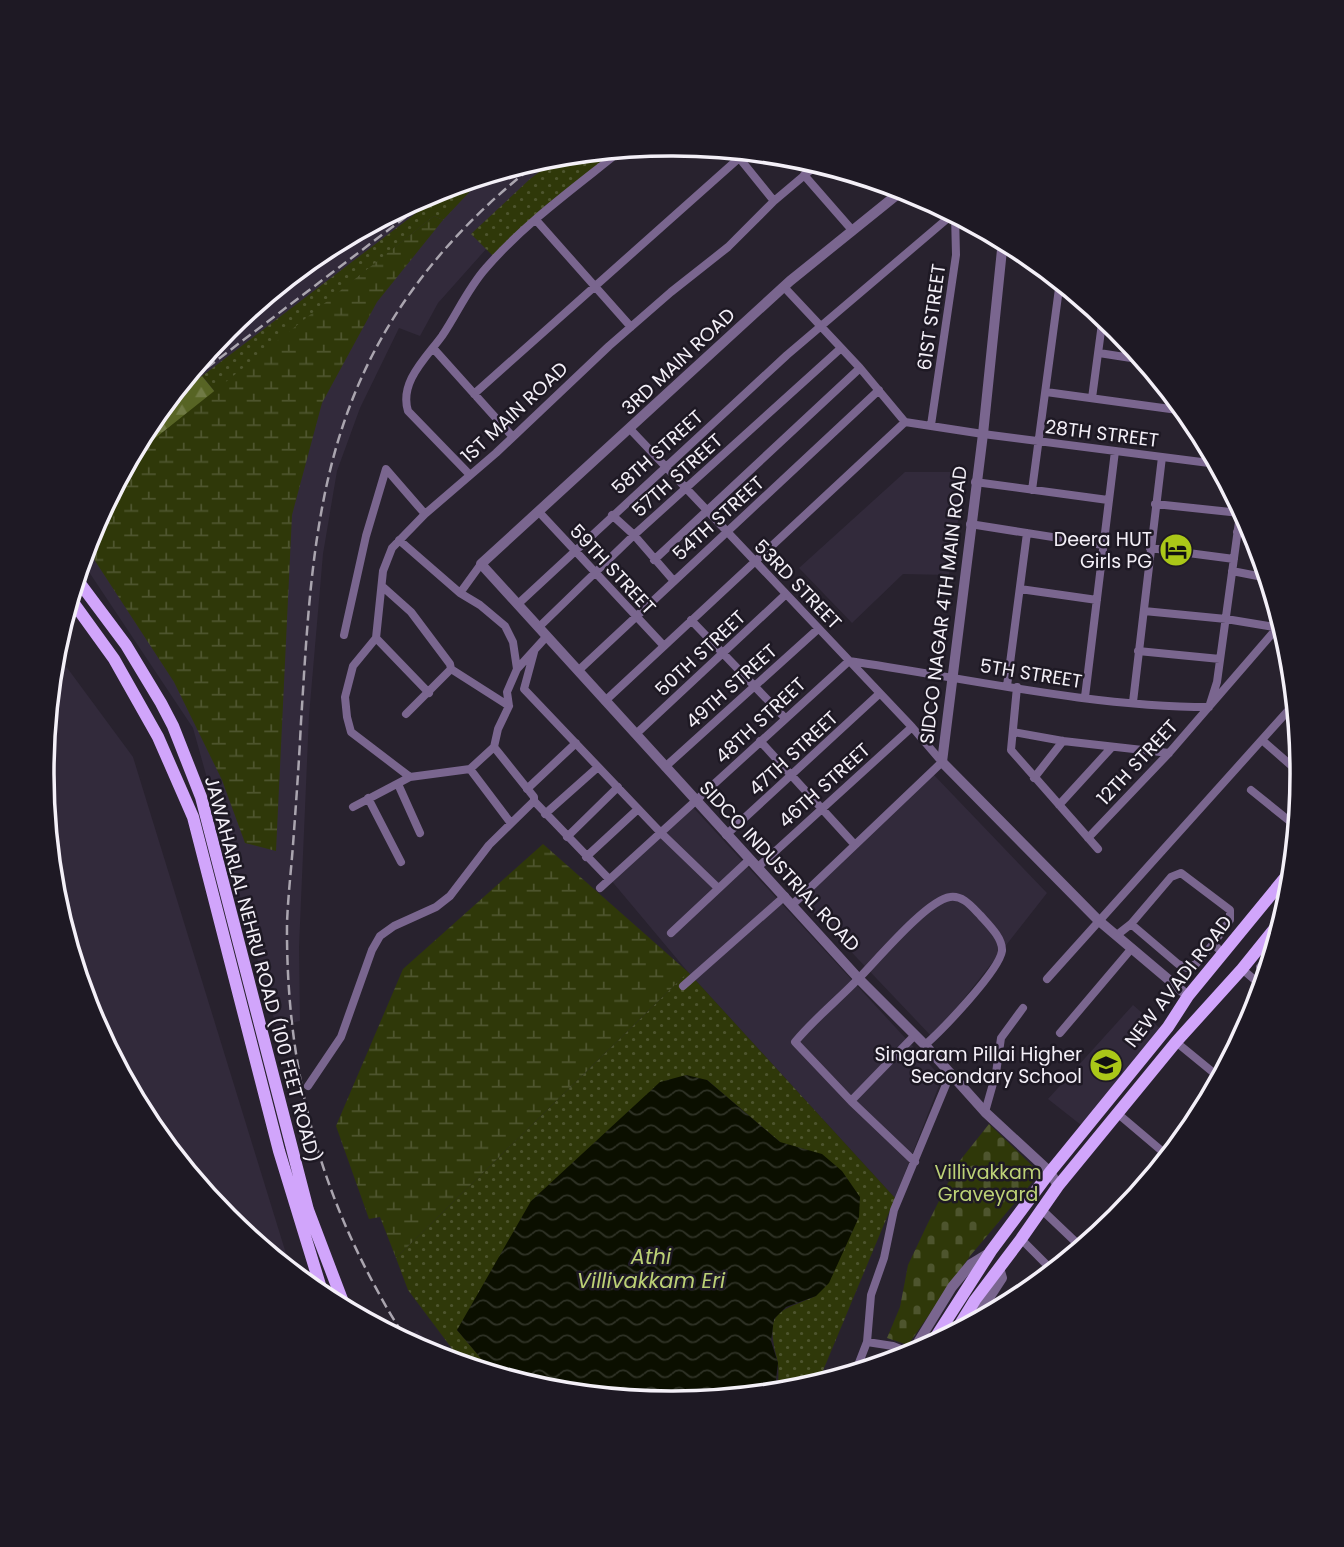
<svg xmlns="http://www.w3.org/2000/svg" width="1344" height="1547" viewBox="0 0 1344 1547" font-family="Poppins,sans-serif">
<style>
.built{fill:#322a3b}
.grass{fill:url(#grass-dots)}
.forest{fill:url(#forest-firs)}
.wetland{fill:url(#wetland-marsh)}
.cemetery{fill:url(#cemetery-stones)}
.water{fill:url(#water-waves)}
.lines{fill:none;stroke-linecap:round;stroke-linejoin:round}
.minor{stroke:#7a668f;stroke-width:8}
.tertiary{stroke:#7a668f;stroke-width:10}
.primary{stroke:#d1a5fb;stroke-width:12}
.rail{stroke:#aaa5af;stroke-width:2.5;stroke-dasharray:10 5;stroke-linecap:butt}
.labels{text-anchor:middle;stroke-width:5;stroke-linejoin:round;paint-order:stroke}
.street-label{font-size:19px;fill:#f4f0f8;stroke:#1e1924}
.poi-label{font-size:19px;fill:#f4f0f8;stroke:#1e1924;text-anchor:end}
.park-label{font-size:19px;fill:#bdd277;stroke:#1e1924}
.water-label{font-size:21px;font-style:italic;fill:#bbd075;stroke:#1e1924}
.rim{fill:none;stroke:#f4f0f8;stroke-width:3.5}
</style>
<defs>
<pattern id="grass-dots" width="8" height="8" patternUnits="userSpaceOnUse" patternTransform="scale(1.75)"><rect width="8" height="8" fill="#2f3809"/><path d="M2 2h.1M6 6h.1" fill="none" stroke="#4e552e" stroke-width="1.8" stroke-linecap="round"/></pattern>
<pattern id="forest-firs" width="22" height="20" patternUnits="userSpaceOnUse" patternTransform="scale(1.75)"><rect width="22" height="20" fill="#576424"/><path d="M5 1l3.5 6h-7zM16 11l3.5 6h-7z" fill="#707a45"/></pattern>
<pattern id="wetland-marsh" width="20" height="14" patternUnits="userSpaceOnUse" patternTransform="scale(1.75)"><rect width="20" height="14" fill="#2f3809"/><path d="M1 5h8M5 5V1M11 12h8M15 12V8" fill="none" stroke="#4e552e"/></pattern>
<pattern id="cemetery-stones" width="16" height="16" patternUnits="userSpaceOnUse" patternTransform="scale(1.75)"><rect width="16" height="16" fill="#2f3809"/><path d="M2 7V4a2 2 0 0 1 4 0v3zM10 15v-3a2 2 0 0 1 4 0v3z" fill="#4e552e"/></pattern>
<pattern id="water-waves" width="16" height="10" patternUnits="userSpaceOnUse" patternTransform="scale(1.75)"><rect width="16" height="10" fill="#0b0f00"/><path d="M0 5q4-4 8 0t8 0" fill="none" stroke="#2f3226"/></pattern>
</defs>
<rect width="100%" height="100%" fill="#28222e"/>
<!-- built -->
<path class="built" d="M605,150L512,220L438,303L420,336L399,328L360,408L337,471L323,554L309,716L299,947L300,1021L276,1026L193,728L81,560L90,532L148,423L227,328L322,249L431,191L549,156Z
M905,472H966L949,575L903,574L852,623L799,568Z
M54,650L133,757L292,1273L226,1219L148,1123L90,1014L54,896L42,773Z
M933,774L1047,893L933,1038L802,900Z
M690,804L942,1078L895,1198L688,972L610,879Z
M1133,1005L1162,1030L1081,1125L1048,1099Z
M417,1330L442,1359L403,1340Z"/>
<!-- grass -->
<path class="grass" d="M618,149L546,205L493,256L471,234L530,179L563,154Z
M492,173L477,184L443,220L434,216L215,392L202,376L453,185Z
M688,972L895,1198L817,1385L794,1391L779,1393C777,1382 780,1370 777,1359C765,1310 776,1313 816,1296L780,1142L707,1080L457,1330L495,1375L465,1366L408,1290L396,1258Z"/>
<!-- forest -->
<path class="forest" d="M202,376L215,392L129,459L148,423L162,407Z"/>
<!-- wetland -->
<path class="wetland" d="M434,216L443,220L377,302L322,403L292,515L276,851L245,843L222,780L174,682L86,547L90,532L129,459Z
M543,844L688,972L396,1258L380,1217L369,1219L336,1126L403,969Z"/>
<!-- cemetery -->
<path class="cemetery" d="M989,1124L1040,1173L970,1256L908,1345L887,1338L900,1307L908,1265L927,1225L958,1163Z"/>
<!-- water -->
<path class="water" d="M686,1075L707,1080L780,1142L822,1154L842,1171L860,1197L859,1217L829,1283L816,1296L786,1307L774,1319L771,1341L778,1363L776,1379L779,1393L672,1403L549,1391L495,1375L457,1330L531,1201L660,1082Z"/>
<g class="lines">
<!-- minor -->
<path class="minor" d="M732,149L774,201
M804,175L852,230
M536,220L631,327
M784,287L860,368L905,422
M433,348L513,437
M1099,353L1144,360
M1046,392L1185,411
M474,394L738,159
M1092,398L1103,316
M931,425L956,255L955,214
M630,429L912,727L942,762L792,905
M470,475L408,411C399,382 426,358 442,336C457,314 468,288 486,268C526,222 577,186 624,148
M975,482L1108,500
M1032,490L1060,281
M1155,504L1240,513
M539,512L664,646
M612,515L634,535L673,580
M970,524L1103,545
M1237,532L1254,534
M399,540L460,593L480,605L505,626L513,642L517,669L507,692L509,706L498,729L494,747L470,769L410,777L351,732L347,717L345,697L353,666L376,638L383,571L392,548L425,514L496,453L609,346L671,292L728,247L774,201L819,163
M1150,548L1234,559
M654,560L860,368
M1232,571L1268,578
M383,587L411,612L450,664L451,669L406,714
M1020,589L1097,600
M460,593L481,564
M518,604L787,355L954,213
M1144,611L1226,619L1280,628
M691,620L785,718
M539,627L634,535L840,349
M344,635L366,536L386,469L425,514
M376,638L429,693
M1138,651L1220,659
M534,652L524,689L662,834L717,887
M451,669L509,706
M517,669L547,636
M579,670L879,390
M1007,686L1027,533
M1017,687L1011,750L1098,849
M1085,697L1115,451
M605,701L905,422L983,434L1217,464
M1133,702L1162,457
M1210,704L1217,682L1241,507
M1013,732L1063,741L1169,753
M636,734L785,595
M1262,740L1302,775
M760,741L855,845
M665,767L818,629
M470,769L510,822
M1034,778L1063,741
M398,784L420,833
M527,789L576,743
M1251,790L1297,827
M368,798L401,862
M534,801L609,879
M1059,805L1112,747
M353,807L410,777
M545,814L598,767
M726,835L879,694
M567,837L618,787
M1088,838L1169,753L1278,627
M586,857L638,809
M758,867L912,727
M600,888L849,661C965,678 1092,707 1209,707
M1131,924L1178,964L1187,968L1196,964L1213,944
M671,933L750,859
M1117,935L1131,924L1171,877L1181,873L1230,910V920L1213,944L1223,953
M1242,969L1263,987
M1266,974L1260,967L1274,950
M1047,979L1295,703
M683,986L785,896
M1060,1033L1132,948
M1176,1042L1220,1078
M308,1086L341,1037L372,950L380,936L394,926L436,907L450,896L489,845L534,801V797L494,747
M851,1101L915,1035
M985,1112L996,1073L1001,1038L1023,1008
M1117,1113L1169,1157
M915,1162L851,1101L795,1042C814,1019 838,1000 859,978C877,960 927,900 950,897C963,895 972,907 980,915C988,924 1003,938 1002,951C999,971 942,1030 925,1045
M1041,1209L1082,1248
M1021,1239L1053,1271
M911,1353L893,1346L867,1342L871,1295L884,1258L894,1210L950,1075
M855,1373L867,1342"/>
<!-- tertiary -->
<path class="tertiary" d="M904,189L790,281L481,564L859,979L925,1045L985,1112L1050,1172L1058,1186
M1003,240L983,434L942,762L1098,920L1188,996
M972,1324L1002,1278L999,1268
M909,1357L952,1287L971,1264L989,1253"/>
<!-- primary -->
<path class="primary" d="M76,578L126,645L161,703L173,726L201,797L308,1210L346,1310
M70,598L114,659L158,737L193,817L279,1151L324,1298
M954,1334L975,1300L1021,1239L1058,1186L1176,1042L1242,969L1284,917
M930,1346L991,1251L1050,1172L1168,1027L1188,996L1293,868"/>
<!-- rail -->
<path class="rail" d="M210,348L381,218
M171,395L445,187
M411,1345C394,1322 381,1298 368,1273C310,1161 286,1048 287,923C288,897 291,871 293,845C296,804 299,763 301,722C308,614 312,504 351,403C389,303 460,221 545,157"/>
</g>
<!-- icons -->
<defs>
<symbol id="hotel-disc" viewBox="-11 -11 22 22"><circle r="9.5" fill="#aac718" stroke="#1e1924"/><path d="M-6-4.5h1.5V1H6V5H4.5V3h-9V5H-6ZM-4 0a1.8 1.8 0 1 1 3.6 0ZM.5 0V-2.5h3Q6-2.5 6 0Z" fill="#111"/></symbol>
<symbol id="school-disc" viewBox="-11 -11 22 22"><circle r="9.5" fill="#aac718" stroke="#1e1924"/><path d="M0-5L7-2L0 1L-7-2ZM-4 1L0 2.5L4 1V4Q0 6-4 4Z" fill="#111"/></symbol>
</defs>
<g fill-rule="evenodd">
<use href="#hotel-disc" x="1157" y="531" width="38" height="38"/>
<use href="#school-disc" x="1087" y="1046" width="38" height="38"/>
</g>
<g class="labels">
<!-- street labels -->
<g class="street-label">
<text transform="translate(931 317) rotate(-82)" y="7">61ST STREET</text>
<text transform="translate(678 361) rotate(-43)" y="7">3RD MAIN ROAD</text>
<text transform="translate(514 412) rotate(-43)" y="7">1ST MAIN ROAD</text>
<text transform="translate(1102 433) rotate(7)" y="7">28TH STREET</text>
<text transform="translate(657 452) rotate(-42)" y="7">58TH STREET</text>
<text transform="translate(677 475) rotate(-42)" y="7">57TH STREET</text>
<text transform="translate(718 518) rotate(-42)" y="7">54TH STREET</text>
<text transform="translate(613 569) rotate(47)" y="7">59TH STREET</text>
<text transform="translate(798 584) rotate(46)" y="7">53RD STREET</text>
<text transform="translate(943 605) rotate(-83)" y="7">SIDCO NAGAR 4TH MAIN ROAD</text>
<text transform="translate(700 653) rotate(-43)" y="7">50TH STREET</text>
<text transform="translate(1031 673) rotate(9)" y="7">5TH STREET</text>
<text transform="translate(731 686) rotate(-42)" y="7">49TH STREET</text>
<text transform="translate(760 720) rotate(-43)" y="7">48TH STREET</text>
<text transform="translate(793 753) rotate(-43)" y="7">47TH STREET</text>
<text transform="translate(1137 762) rotate(-47)" y="7">12TH STREET</text>
<text transform="translate(824 785) rotate(-42)" y="7">46TH STREET</text>
<text transform="translate(780 866) rotate(47)" y="7">SIDCO INDUSTRIAL ROAD</text>
<text transform="translate(263 969) rotate(75)" y="7">JAWAHARLAL NEHRU ROAD (100 FEET ROAD)</text>
<text transform="translate(1178 981) rotate(-52)" y="7">NEW AVADI ROAD</text>
</g>
<!-- poi labels -->
<g class="poi-label">
<text x="1152" y="546">Deera HUT<tspan x="1152" dy="22">Girls PG</tspan></text>
<text x="1082" y="1061">Singaram Pillai Higher<tspan x="1082" dy="22">Secondary School</tspan></text>
</g>
<!-- park labels -->
<g class="park-label">
<text x="988" y="1179">Villivakkam<tspan x="988" dy="22">Graveyard</tspan></text>
</g>
<!-- water labels -->
<g class="water-label">
<text x="651" y="1264">Athi<tspan x="651" dy="24">Villivakkam Eri</tspan></text>
</g>
</g>
<!-- crop -->
<path d="M0 0H1344V1547H0ZM671 156H673A617 617 0 0 1 1290 773V774A617 617 0 0 1 673 1391H671A617 617 0 0 1 54 774V773A617 617 0 0 1 671 156Z" fill="#1e1924" fill-rule="evenodd"/>
<path class="rim" d="M671 156H673A617 617 0 0 1 1290 773V774A617 617 0 0 1 673 1391H671A617 617 0 0 1 54 774V773A617 617 0 0 1 671 156Z"/>
</svg>
